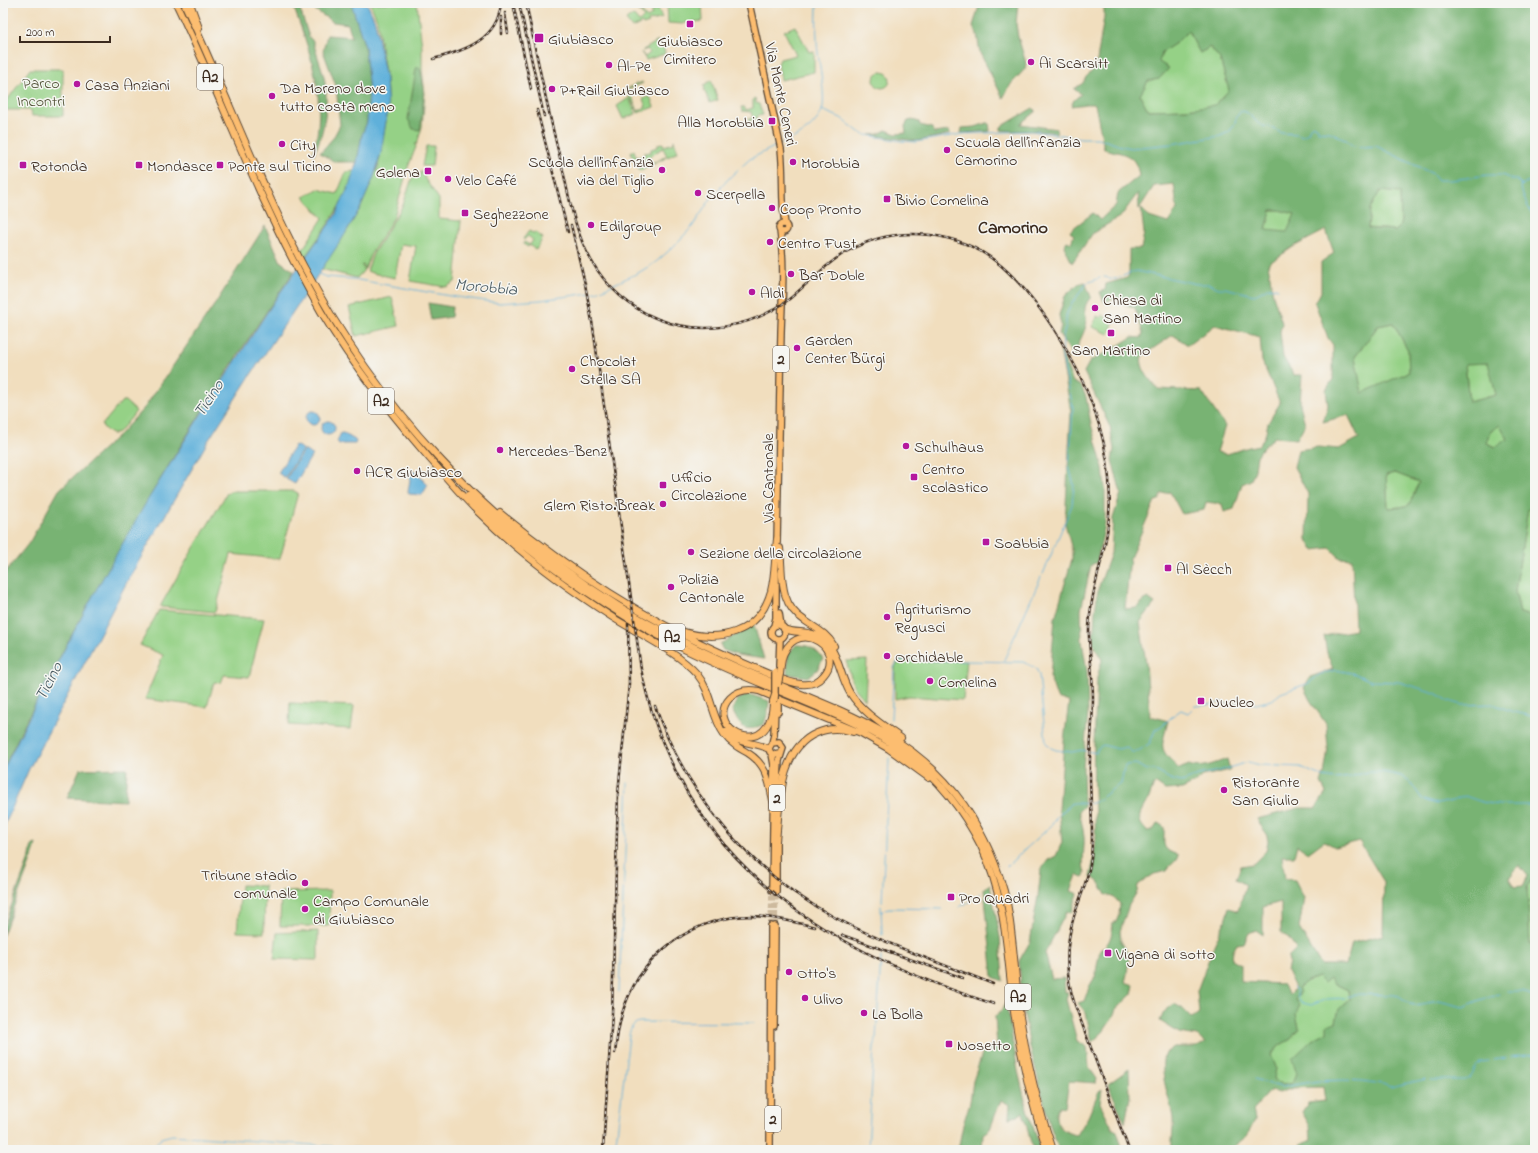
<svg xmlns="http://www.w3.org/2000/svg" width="1538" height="1153" viewBox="0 0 1538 1153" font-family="'Indie Flower',sans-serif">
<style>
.green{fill:#95d186;stroke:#687e52}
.forest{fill:#78b373;stroke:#5a6e48;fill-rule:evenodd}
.water{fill:#5fb0da;stroke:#4d6d7c}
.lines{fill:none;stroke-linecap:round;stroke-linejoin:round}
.stream{stroke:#5fb0da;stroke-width:1}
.primary-tunnel{stroke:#cdba9e;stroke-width:5.5;stroke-dasharray:5.5 3;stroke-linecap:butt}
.primary-casing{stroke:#564536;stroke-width:8}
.motorway-casing{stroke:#564536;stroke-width:8}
.primary{stroke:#fcbd6f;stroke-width:5.5}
.motorway{stroke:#fcbd6f;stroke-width:6}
.rail-casing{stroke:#3b2a1e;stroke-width:2.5}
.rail{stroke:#f6f6f2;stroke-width:1;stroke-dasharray:3;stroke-linecap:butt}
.primary-bridge-casing{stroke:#564536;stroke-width:8;stroke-linecap:butt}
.motorway-bridge-casing{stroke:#564536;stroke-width:8;stroke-linecap:butt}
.primary-bridge{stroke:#fcbd6f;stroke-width:5.5}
.motorway-bridge{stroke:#fcbd6f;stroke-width:6}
.poi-dot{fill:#b5179e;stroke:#f6f6f2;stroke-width:1.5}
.labels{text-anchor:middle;stroke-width:3;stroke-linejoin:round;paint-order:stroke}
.shield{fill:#f6f6f2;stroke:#73675e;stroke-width:1}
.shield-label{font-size:15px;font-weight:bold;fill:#3b2a1e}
.poi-label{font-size:16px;fill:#3b2a1e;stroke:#f6f6f2;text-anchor:start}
.park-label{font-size:16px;fill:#525438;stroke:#f6f6f2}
.street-label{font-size:16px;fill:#3b2a1e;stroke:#f6f6f2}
.water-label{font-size:17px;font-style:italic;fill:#485960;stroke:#f6f6f2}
.quarter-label{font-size:18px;font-weight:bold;fill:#3b2a1e;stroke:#f6f6f2}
</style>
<rect width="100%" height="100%" fill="#f6f6f2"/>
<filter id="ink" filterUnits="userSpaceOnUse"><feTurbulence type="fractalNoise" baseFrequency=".025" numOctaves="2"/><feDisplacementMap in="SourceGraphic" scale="8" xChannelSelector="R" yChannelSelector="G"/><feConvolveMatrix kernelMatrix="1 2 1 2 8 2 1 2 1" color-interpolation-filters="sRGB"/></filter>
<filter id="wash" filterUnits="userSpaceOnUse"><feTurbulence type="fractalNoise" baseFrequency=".012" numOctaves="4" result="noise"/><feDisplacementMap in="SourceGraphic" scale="16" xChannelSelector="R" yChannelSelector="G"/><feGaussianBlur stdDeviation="0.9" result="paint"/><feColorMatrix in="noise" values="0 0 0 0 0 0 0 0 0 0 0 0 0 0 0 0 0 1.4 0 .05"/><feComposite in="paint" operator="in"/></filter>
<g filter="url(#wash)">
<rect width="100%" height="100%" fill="#f1debe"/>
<!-- green -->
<path class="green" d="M370,3H417L422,47V70L425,93L422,127L417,144H415L416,147L408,167L394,217L371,254L365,269L363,265H362L364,270L357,278L321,269L342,239L361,207L378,167L388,109L386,79L377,20Z
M667,3H702L703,21L684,23L683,24L668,23Z
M658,8L662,18L651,21L650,20L648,21L649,23L643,25L642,23L632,28L626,20L633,15L639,22L644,17L640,12L639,13L638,11L640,10L647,18L652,15L651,12Z
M795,26L809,52L814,51V72L781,80L778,64L780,59L796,55L784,31Z
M1188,31L1200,53L1210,47L1220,59L1229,90L1215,105L1187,109L1148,110L1140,95L1148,81L1159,79L1169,68L1158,62L1162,52L1176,43Z
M658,41L664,49L665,54L646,60L641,52L645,57L650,53L647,49L643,51V50Z
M30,69H63V116H32L31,110H3V106Z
M874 80a8 8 0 1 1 16 0a8 8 0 1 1-16 0Z
M711,80L718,100L710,103L704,90L705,88L704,86Z
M642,82L643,83L629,89L638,111L646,107L643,99L650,96L654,107L638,113L626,90L637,83L638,84Z
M629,98L636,114L623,119L617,106Z
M755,98L756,103L759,104L763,115L757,116L756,120L749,121L748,119L753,118L751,112L742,111L741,107H744L746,110L753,108V99Z
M674,140L678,152L639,171L638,168L646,165L644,162L646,161L653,163L667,156L663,148L651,155L648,159L635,165L631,152L634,150L636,157L645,156L644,153L651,152V149L658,147V144L663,143L664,146L674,143Z
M426,146H434L432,166H422Z
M355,171C342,207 325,229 304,258L301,252L323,218L304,197L318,189L337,194L346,172Z
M420,172H423L425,179L439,199V219L461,221L455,282L446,287L410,281L416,246L401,244L395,278L372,273L367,271L373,254L403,205L412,178L415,175H420Z
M1380,191L1400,193L1401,221L1399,228L1395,231C1387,228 1377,229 1368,228L1370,209Z
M1271,210H1279L1295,214L1287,233L1266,230Z
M529,231L533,233L535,232L543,238L536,250L529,245L528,247L523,244L524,242L530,245L533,240L528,236L524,240L523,239Z
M392,297L399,326L356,336L349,307Z
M1102,315L1114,321L1109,334L1092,327L1097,316L1101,318Z
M1393,323L1408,350L1409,372L1362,394L1355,357L1378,326Z
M1465,363H1489L1496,395L1469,402Z
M122,401H125L136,411C133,416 119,434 114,434C110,435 105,429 103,427L102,425Z
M1500,425L1508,439L1495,447L1487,443L1491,431Z
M1395,473L1419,482L1409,505L1401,507L1388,508L1386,475Z
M231,491H294L298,493L280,559L231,554L215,612L161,607V605L192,551L227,493Z
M1528,508H1535V617L1520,613L1515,591Z
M159,610L264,619L249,677L224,675L221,683L214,682L207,707L145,699L163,655L140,645Z
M867,660L865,700L854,687L846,661Z
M901,661H967L963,700L909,696L895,699V666Z
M290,703L354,706L351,729L289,725Z
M1533,878H1535V945L1530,944L1527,886Z
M241,885L265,886L264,933L237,932Z
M330,891L329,926H280L281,892Z
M318,931V960L274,959L277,933Z
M1318,977L1330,978L1335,984L1348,990L1349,1000L1339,1009L1336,1022L1327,1032L1312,1040L1293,1083L1282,1085L1274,1079L1276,1067L1271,1055L1280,1045L1291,1039L1299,1028C1297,1017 1290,997 1299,987C1303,982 1312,979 1318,977Z"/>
<!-- forest -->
<path class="forest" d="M292,3H298L309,37L313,41C316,53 321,65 324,77C329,103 325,131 314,154H313C328,100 311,53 292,3Z
M313,3H351L365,47L369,93L367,122L362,135L357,162H335L320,153L333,138L340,125L336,86L323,51L327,35L352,37L348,24L333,22L315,10Z
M977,3H1018L1016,24L1018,37L1026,63L1025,69L1011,84L1003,98L980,53L977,34L973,26L979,6Z
M1100,3H1535V508L1528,509L1515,591L1520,613L1535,617V878H1533L1527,886L1530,944L1535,945V1150H1302L1301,1145L1311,1140L1310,1126L1302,1112L1308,1103L1325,1101L1323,1087L1293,1088L1279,1093L1271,1090L1253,1110L1255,1120L1247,1136L1233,1147L1234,1150H1172C1171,1140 1174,1129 1173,1119C1170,1096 1159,1077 1164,1054L1174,1047H1197L1205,1043L1197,1036L1179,1033L1160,1021L1164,1012L1174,1004L1182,1008L1192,1018L1199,1013L1197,991L1214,945L1225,921L1229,908L1238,911L1246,885L1236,879L1241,866L1253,864L1266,851L1268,842L1267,836L1257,819L1299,808H1316L1326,793L1321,782L1324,775L1328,748L1326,724L1310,700L1304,688L1310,677L1333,669L1327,653L1324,636L1355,630L1352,559L1340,558L1330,548L1313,550L1307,540L1308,494L1294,467L1298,450L1318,447L1339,449L1359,438L1348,415L1323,422L1328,406L1326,390L1333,379V345L1328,338L1315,303L1321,292V262L1334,253L1326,230L1293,247L1268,264L1273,295L1282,323L1280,332L1283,357L1294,375H1302L1300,404L1305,424L1297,439L1275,437L1263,447L1257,456L1255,470L1251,480L1242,484L1234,509L1224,512L1222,504L1206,502L1204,510L1182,514L1170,492L1161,494L1159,500L1155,501L1130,558L1125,609L1136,608L1147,598L1155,603L1140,622L1146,663L1150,716L1168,721C1161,750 1158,747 1179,769L1189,765C1200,770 1216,763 1227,759L1230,770L1203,776L1193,784L1182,789L1165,790L1155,783C1152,788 1151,793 1149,798C1142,811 1133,818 1147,831L1153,830L1158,823L1164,827C1165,843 1159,849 1178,855C1177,863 1169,864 1167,871L1154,874L1138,885L1137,892L1129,905L1120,931L1121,941L1129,956L1127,974L1125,982L1134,985L1132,994L1116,1009L1112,1019L1103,1032L1092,1042L1086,1013L1078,1003L1084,1001L1090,985L1095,977L1100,950C1111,944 1112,934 1113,922H1116L1119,915L1120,904L1115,898L1106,895C1102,888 1099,879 1090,877C1098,845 1095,823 1094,791C1092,753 1096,715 1097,677L1102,660L1093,644L1095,612L1098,589L1111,553L1113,518L1121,493L1112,460L1114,449L1110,427L1084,372L1090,361L1111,350L1132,337L1141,338L1143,333L1135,308L1127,305L1117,298L1104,302L1100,292L1105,290L1106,284L1127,278L1129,275V249H1141L1144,233L1141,208L1149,217L1168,223L1177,209L1174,184L1154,186L1139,209L1138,193L1121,216L1093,233L1072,263L1064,246L1067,241L1071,243L1074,235L1070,232L1072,229L1093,213L1100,220L1116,205L1118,193L1139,176C1136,153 1123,154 1104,149L1095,104H1087L1071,106L1074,100L1081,94L1074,89L1083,83L1086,77L1096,67L1104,17V9ZM1188,31L1200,53L1210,47L1220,59L1229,90L1215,105L1187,109L1148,110L1140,95L1148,81L1159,79L1169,68L1159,62L1162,52L1176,43ZM1380,191L1400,193L1401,221L1399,228L1395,231C1386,228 1377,230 1368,228L1370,209ZM1271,210H1279L1295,214L1287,232L1266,230ZM1393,323L1408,350L1409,372L1362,393L1355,357L1378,326ZM1215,325L1260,337L1262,361L1280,403L1268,423L1265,436L1259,445L1249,447L1227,454L1217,452L1225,426L1201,391L1158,389C1150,380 1139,368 1142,356L1173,335L1188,345ZM1488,363L1496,395L1469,402L1465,364ZM1500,425L1508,439L1494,447L1487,443L1491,431ZM1395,473L1419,482L1409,505L1401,507L1388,508L1386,475ZM1324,841L1335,847L1359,841L1384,882L1383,935L1352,943L1346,965H1321L1299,928L1304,898L1295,880L1285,879L1282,856H1294L1297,845L1308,853ZM1519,865L1528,876L1523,886L1514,887L1509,878ZM1281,902V933L1289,938L1296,949L1288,957L1289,962L1287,971L1295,988L1289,994L1283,984L1241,982V965L1232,960L1233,951L1237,944L1244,943L1249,933L1256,930L1263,935V907ZM1318,977L1324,983L1330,978L1335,984L1348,990L1349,1000L1339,1009L1336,1022L1327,1025V1032L1312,1040L1292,1059L1297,1073L1293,1083L1282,1085L1274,1079L1276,1067L1271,1055L1280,1045L1291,1039L1299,1028L1296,1014L1300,1005L1295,999L1301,992L1298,988L1307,981Z
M418,66C427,77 422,115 420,130L413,129L408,119L416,69Z
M1033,108L1036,111L1020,124L1057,129L1056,133C1038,129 1020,132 1001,130V127Z
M913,120L919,122L920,125L933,128L934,133L949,131L950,134L917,141L870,135L879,134L886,130L896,134L906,133L905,126L908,121Z
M987,123H989L990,131L961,133L962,128L975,127Z
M265,226L281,262L294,271C215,386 142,505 76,627C51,674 25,721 3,770V575L29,543L59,490L121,433L145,407L217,301Z
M1085,282L1091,297C1079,311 1089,314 1086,326C1082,339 1076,344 1075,359L1059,334L1061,325L1059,315L1065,296L1078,284Z
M428,303L452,307L451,317L431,320Z
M1060,349L1073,382L1081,386L1086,397L1091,424L1103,468L1105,488V524L1097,562L1091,565L1081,610L1082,641L1087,671L1088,712L1083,768L1084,806L1079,811C1081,819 1083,828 1084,837C1085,846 1081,865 1085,872L1084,877L1077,875L1071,891L1078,894L1071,913L1067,911L1045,953L1052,979L1064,978L1065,992H1068L1066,999L1077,1041L1087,1047L1089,1067L1097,1079L1096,1083L1069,1081L1065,1107L1059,1106C1050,1121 1062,1133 1077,1135L1088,1117L1099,1091L1102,1089L1100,1103L1113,1129L1117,1131L1123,1150H1059L1050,1125L1030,1047L1023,1008L1019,961L1030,942L1038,896L1041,870L1048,860L1056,856L1062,842L1059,810L1064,741L1069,702L1057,698L1050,677L1055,618L1072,559V550L1065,523L1071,412Z
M754,625L764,659L737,655L723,650L720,644Z
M796,645C810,645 815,648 823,659L817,670L808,677L787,674L788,654Z
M748,694L769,701L768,712L764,724C743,734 741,727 732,710L737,700Z
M127,768L125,801L67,798L80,769Z
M36,844L33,855L3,935V928L30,856C31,851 30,845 36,844Z
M990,884L1000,937L1003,981L993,977L984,889Z
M1006,1002L1018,1071L1027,1109L1041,1150H1035L1031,1143L1023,1112L1018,1116L1009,1118L1010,1105L1001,1100L990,1129L983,1134L982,1150H958L963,1125L970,1102L973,1081L984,1049L997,1047L995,1016L1001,1011Z
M1129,1069L1130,1097L1125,1123L1108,1084Z"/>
<!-- water -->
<path class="water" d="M351,3H367L375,21L386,79L388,109L381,153L374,177L361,207L342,239L250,376L208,441L128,580L29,769L3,829V770L39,697L97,588L147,501L198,419L277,297L335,216L349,186L357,162L362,135L367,122L369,93L365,47Z
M306 418a7 7 0 1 1 14 0a7 7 0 1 1-14 0Z
M321 428a7 7 0 1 1 14 0a7 7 0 1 1-14 0Z
M341,433H343L355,440L356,442L355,444H339L337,441Z
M295,445L303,449L285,478L278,473Z
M304,450L312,455L295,484L286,479Z
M414,471L428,485L422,495L409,494L408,492L411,473Z"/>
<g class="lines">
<!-- stream -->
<path class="stream" d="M822,110L841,118L859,132L866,135L901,141L916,142L962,134L1031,131L1082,138H1098L1121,146L1131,148L1171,144L1220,136L1229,132L1234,125L1237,116L1241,111C1254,112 1256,129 1269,126L1281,133L1298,134L1302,136L1308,133L1310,127L1313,125L1318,128V131L1330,132L1345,139L1353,146L1363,147L1376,146L1433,174L1438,180H1451L1488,175H1502L1513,180H1517L1522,186L1535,177
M781,144C797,137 815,128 822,111C827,96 817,58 817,40C816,28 817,15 817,3
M1522,186L1521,187C1523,199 1529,209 1535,219
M316,273L326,277L353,279L450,296L500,303L541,300L597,292L638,273L656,262L672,248L692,227L712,197L731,176L750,159L778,145
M1104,277L1115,279L1136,271L1197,284H1209L1219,288H1225L1254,295C1264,292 1267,284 1278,289
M1043,574L1072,505L1074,485L1069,467L1073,407L1062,357L1063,336L1066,326V316L1070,306L1087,283L1100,278
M1004,660L1041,577
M891,719L894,668L897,662L902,660L1023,662L1036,668L1039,675L1046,743L1051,748L1056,750L1072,752L1082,750L1096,753L1098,748L1103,745L1118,749L1126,747L1132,752H1137L1150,743L1155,730C1165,725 1172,715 1181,710L1188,713L1195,706L1215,704L1221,702L1229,704L1247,702L1256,704L1272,700L1281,693L1309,683L1320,674L1336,670L1356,674L1371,681L1399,682L1435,693L1449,701L1463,705L1493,704L1511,711L1535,717
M1007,866L1051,826L1058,815L1067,808L1070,804C1077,801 1084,805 1092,803C1101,801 1111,788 1121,784L1124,768L1126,765L1136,764L1146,770H1154L1170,779L1180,782L1185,781L1198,775L1219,771L1248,762L1260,765L1300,767L1323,777L1335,779L1350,777L1367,772H1382L1401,776L1411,783L1422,799L1430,802L1437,804L1452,801L1465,796L1482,802L1499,805H1535
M882,902L889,758
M881,906L882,935
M959,907L967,903L981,893
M882,912L885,909L889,908L942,909
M1293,987L1297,991V995L1298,999L1303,1003L1311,1005L1327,999L1345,998L1355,994L1393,995L1399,996L1410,1004L1415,1005L1439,1001L1463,1007L1490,996L1500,994
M1508,991H1523L1535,998
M619,992L628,783
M1511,1057L1535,1054
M1494,1060L1506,1058
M1255,1079L1273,1085L1282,1087L1318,1081L1343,1080L1362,1081L1383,1084L1390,1087L1426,1079
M1431,1080H1465L1470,1078C1477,1069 1474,1062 1488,1061
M150,1150L161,1138L172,1135L383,1150
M615,1150L629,1036C630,1029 632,1024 639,1022L754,1023
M868,1150L874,1047L876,1040L881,957"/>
</g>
</g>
<g filter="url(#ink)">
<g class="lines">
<!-- primary-tunnel -->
<path class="primary-tunnel" d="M771,926L772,890
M775,926L776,892"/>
<defs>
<path id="primary" d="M749,3L781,149C784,174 781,200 785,224
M779 228a4 4 0 1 1 8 0a4 4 0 1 1-8 0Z
M777,542C778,472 780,402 781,332C782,298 785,264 780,231
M779,613L781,626
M771 632a7 7 0 1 1 14 0a7 7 0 1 1-14 0Z
M774,626L776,618V573
M779,666L780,639
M778,712V703
M772,743L774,735L775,707
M777,802L779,761L783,748L779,742L772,743L769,748L770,752L774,755L780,754
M772,890L774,765L772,754
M776,892V837
M774,1026L775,926
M770,1150L771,926"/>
<path id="motorway" d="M176,3C222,99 258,199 310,292C343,353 385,407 430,459C446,477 461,495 478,512C519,553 564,586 612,617C637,633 678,652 697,674C712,692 711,716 724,734C730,743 739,748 748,753C767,765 769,781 773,801
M184,3C225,90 259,182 304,267C377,405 484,523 617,605C661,632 706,654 753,674C834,709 911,730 964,805C984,835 999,868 1007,903C1014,940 1015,979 1020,1017C1027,1062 1038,1107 1053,1150
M190,3L199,28
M468,496C530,556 600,605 676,645C721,668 768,686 815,706C842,718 870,729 895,746C932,771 961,806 981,846C1006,898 1007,955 1014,1012C1021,1059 1032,1105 1047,1150
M500,513C566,567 639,616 717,651C734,659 752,667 769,674C779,678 790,683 801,684C809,685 817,683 823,676C847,650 800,618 784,653C781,659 781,667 780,674
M780,548C783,574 778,604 804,620C815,628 827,633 834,646
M784,629C796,634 808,630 820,637C839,649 839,675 850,693C862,712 883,725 901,738
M681,631C719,643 759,634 771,591C775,575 775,556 777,539
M773,701C773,708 772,715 769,722C754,756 706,723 730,698C738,690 749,689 759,691L861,733L889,749L929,778
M726,732C740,746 754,741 769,749
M776,841C780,806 778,749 817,733C828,728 841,728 853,732"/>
</defs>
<!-- primary casing -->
<use href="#primary" class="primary-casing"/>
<!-- motorway casing -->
<use href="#motorway" class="motorway-casing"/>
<!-- primary -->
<use href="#primary" class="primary"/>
<!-- motorway -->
<use href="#motorway" class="motorway"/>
<defs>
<path id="rail" d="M513,3L531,89
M519,3L544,116
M526,3C537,58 548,112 562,166C569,198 575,232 591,260C606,287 630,308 658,319C701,336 751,328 788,300C808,284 824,265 846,252C898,222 965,230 1008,272C1031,294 1051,323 1067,351C1099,407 1117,468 1107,533C1101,568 1088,601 1089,637C1090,658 1093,678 1093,698C1093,723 1089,749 1090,774C1090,802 1094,829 1091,858C1089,878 1080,897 1074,916C1065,946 1065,976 1075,1005L1129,1150
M505,13L508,33
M501,17V34
M433,59C464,51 498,40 501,3
M537,110L568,232
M571,225L585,284L593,327L641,669C679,859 821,949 994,1004
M655,706C687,796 750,872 834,917C885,944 940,963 993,984
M842,935L963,978
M615,1053C617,1036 619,1020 625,1005C644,952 696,916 752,916C773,917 795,922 815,927
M603,1150L612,1014L618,793L629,684L628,623"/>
</defs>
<!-- rail casing -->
<use href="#rail" class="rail-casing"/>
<!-- rail -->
<use href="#rail" class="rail"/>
<defs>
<path id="primary-bridge" d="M775,699V672"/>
<path id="motorway-bridge" d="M778,684L780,674
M773,701L775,695"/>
</defs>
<!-- primary-bridge casing -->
<use href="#primary-bridge" class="primary-bridge-casing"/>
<!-- motorway-bridge casing -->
<use href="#motorway-bridge" class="motorway-bridge-casing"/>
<!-- primary-bridge -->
<use href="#primary-bridge" class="primary-bridge"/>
<!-- motorway-bridge -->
<use href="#motorway-bridge" class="motorway-bridge"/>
</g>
</g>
<!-- markers -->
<g class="poi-dot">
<rect x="686" y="20" width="8" height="8" rx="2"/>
<rect x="534" y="33" width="10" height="10" rx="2"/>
<circle cx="1031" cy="62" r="4"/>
<circle cx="609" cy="65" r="4"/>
<circle cx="77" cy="84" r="4"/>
<circle cx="552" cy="89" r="4"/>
<circle cx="272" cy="96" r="4"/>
<rect x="768" y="117" width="8" height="8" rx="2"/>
<circle cx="282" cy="144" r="4"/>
<circle cx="947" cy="150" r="4"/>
<circle cx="793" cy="162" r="4"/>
<rect x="19" y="161" width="8" height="8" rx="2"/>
<rect x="135" y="161" width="8" height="8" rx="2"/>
<rect x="216" y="161" width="8" height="8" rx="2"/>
<circle cx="662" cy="170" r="4"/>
<rect x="424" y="167" width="8" height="8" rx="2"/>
<circle cx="448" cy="179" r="4"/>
<circle cx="698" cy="193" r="4"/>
<rect x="883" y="195" width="8" height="8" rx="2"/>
<circle cx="772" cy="208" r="4"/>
<rect x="461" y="209" width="8" height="8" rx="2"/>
<circle cx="591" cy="225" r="4"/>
<circle cx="770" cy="242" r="4"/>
<circle cx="791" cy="274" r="4"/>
<circle cx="752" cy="292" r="4"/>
<circle cx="1095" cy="308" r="4"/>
<rect x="1107" y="329" width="8" height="8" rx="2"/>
<circle cx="797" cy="348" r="4"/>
<circle cx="572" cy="369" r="4"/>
<circle cx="906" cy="446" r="4"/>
<circle cx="500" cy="450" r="4"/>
<circle cx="357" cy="471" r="4"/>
<rect x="910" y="473" width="8" height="8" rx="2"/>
<rect x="659" y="481" width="8" height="8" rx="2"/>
<circle cx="663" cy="504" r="4"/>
<rect x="982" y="538" width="8" height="8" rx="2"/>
<circle cx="691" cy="552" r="4"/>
<rect x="1164" y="564" width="8" height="8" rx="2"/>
<circle cx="671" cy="587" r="4"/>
<circle cx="887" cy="617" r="4"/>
<circle cx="887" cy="656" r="4"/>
<circle cx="930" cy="681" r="4"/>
<rect x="1197" y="697" width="8" height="8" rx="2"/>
<circle cx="1224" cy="790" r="4"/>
<circle cx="305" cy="883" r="4"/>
<rect x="947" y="893" width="8" height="8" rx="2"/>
<circle cx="305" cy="909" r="4"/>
<rect x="1104" y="949" width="8" height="8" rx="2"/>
<circle cx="789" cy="972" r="4"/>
<circle cx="805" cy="998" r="4"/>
<circle cx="864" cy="1013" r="4"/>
<rect x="945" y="1040" width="8" height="8" rx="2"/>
</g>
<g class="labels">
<!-- shield labels -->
<g class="shield">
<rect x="197" y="64" width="26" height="26" rx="3"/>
<rect x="773" y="346" width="16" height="26" rx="3"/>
<rect x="368" y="388" width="26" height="26" rx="3"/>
<rect x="659" y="624" width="26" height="26" rx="3"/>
<rect x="769" y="785" width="16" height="26" rx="3"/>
<rect x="1005" y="984" width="26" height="26" rx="3"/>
<rect x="765" y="1106" width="16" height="26" rx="3"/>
</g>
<g class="shield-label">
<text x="210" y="82">A2</text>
<text x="781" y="364">2</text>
<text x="381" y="406">A2</text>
<text x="672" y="642">A2</text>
<text x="777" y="803">2</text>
<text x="1018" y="1002">A2</text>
<text x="773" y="1124">2</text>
</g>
<!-- poi labels -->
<g class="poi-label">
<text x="548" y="44">Giubiasco</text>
<text x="690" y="46" text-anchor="middle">Giubiasco<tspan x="690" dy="18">Cimitero</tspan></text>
<text x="1039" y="68">Ai Scarsitt</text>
<text x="617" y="71">Al-Pe</text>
<text x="85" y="90">Casa Anziani</text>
<text x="280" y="93">Da Moreno dove<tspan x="280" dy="18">tutto costa meno</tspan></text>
<text x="560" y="95">P+Rail Giubiasco</text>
<text x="764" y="127" text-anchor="end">Alla Morobbia</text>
<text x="955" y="147">Scuola dell’infanzia<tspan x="955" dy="18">Camorino</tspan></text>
<text x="290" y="150">City</text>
<text x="654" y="167" text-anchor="end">Scuola dell’infanzia<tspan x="654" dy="18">via del Tiglio</tspan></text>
<text x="801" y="168">Morobbia</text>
<text x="31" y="171">Rotonda</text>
<text x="147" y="171">Mondasce</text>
<text x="228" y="171">Ponte sul Ticino</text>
<text x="420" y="177" text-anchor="end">Golena</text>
<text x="456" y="185">Velo Café</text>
<text x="706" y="199">Scerpella</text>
<text x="895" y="205">Bivio Comelina</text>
<text x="780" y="214">Coop Pronto</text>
<text x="473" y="219">Seghezzone</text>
<text x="599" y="231">Edilgroup</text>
<text x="778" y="248">Centro Fust</text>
<text x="799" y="280">Bar Doble</text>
<text x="760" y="298">Aldi</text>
<text x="1103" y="305">Chiesa di<tspan x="1103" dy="18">San Martino</tspan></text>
<text x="805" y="345">Garden<tspan x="805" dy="18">Center Bürgi</tspan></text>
<text x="1111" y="355" text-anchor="middle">San Martino</text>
<text x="580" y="366">Chocolat<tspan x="580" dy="18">Stella SA</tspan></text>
<text x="914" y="452">Schulhaus</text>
<text x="508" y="456">Mercedes-Benz</text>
<text x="922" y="474">Centro<tspan x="922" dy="18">scolastico</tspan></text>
<text x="365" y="477">ACR Giubiasco</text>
<text x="671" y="482">Ufficio<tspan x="671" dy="18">Circolazione</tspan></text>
<text x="655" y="510" text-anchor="end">Glem Risto.Break</text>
<text x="994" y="548">Soabbia</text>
<text x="699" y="558">Sezione della circolazione</text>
<text x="1176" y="574">Al Sècch</text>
<text x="679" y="584">Polizia<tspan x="679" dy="18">Cantonale</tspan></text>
<text x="895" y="614">Agriturismo<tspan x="895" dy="18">Regusci</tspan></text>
<text x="895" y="662">Orchidable</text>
<text x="938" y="687">Comelina</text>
<text x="1209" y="707">Nucleo</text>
<text x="1232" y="787">Ristorante<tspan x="1232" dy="18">San Giulio</tspan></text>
<text x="297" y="880" text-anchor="end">Tribune stadio<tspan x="297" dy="18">comunale</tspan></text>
<text x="959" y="903">Pro Quadri</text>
<text x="313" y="906">Campo Comunale<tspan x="313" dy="18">di Giubiasco</tspan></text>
<text x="1116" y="959">Vigana di sotto</text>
<text x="797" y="978">Otto's</text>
<text x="813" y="1004">Ulivo</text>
<text x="872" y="1019">La Bolla</text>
<text x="957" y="1050">Nosetto</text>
</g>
<!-- park labels -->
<g class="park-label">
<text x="41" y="88">Parco<tspan x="41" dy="18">Incontri</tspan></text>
</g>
<!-- street labels -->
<g class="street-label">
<text transform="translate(782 94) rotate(78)" y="6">Via Monte Ceneri</text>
<text transform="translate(767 478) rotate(-90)" y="6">Via Cantonale</text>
</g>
<!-- water labels -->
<g class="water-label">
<text transform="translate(486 286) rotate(5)" y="6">Morobbia</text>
<text transform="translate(208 398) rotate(-57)" y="6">Ticino</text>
<text transform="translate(48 681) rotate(-63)" y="6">Ticino</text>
</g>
<!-- quarter labels -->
<g class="quarter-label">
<text x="1013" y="233">Camorino</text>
</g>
</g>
<!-- margin -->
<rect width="1538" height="1153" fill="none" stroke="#f6f6f2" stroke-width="16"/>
<!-- scale -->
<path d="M20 36v6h90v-6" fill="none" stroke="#3b2a1e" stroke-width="2"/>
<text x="26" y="36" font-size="12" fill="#3b2a1e" stroke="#f6f6f2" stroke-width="3" paint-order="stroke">200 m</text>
</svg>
